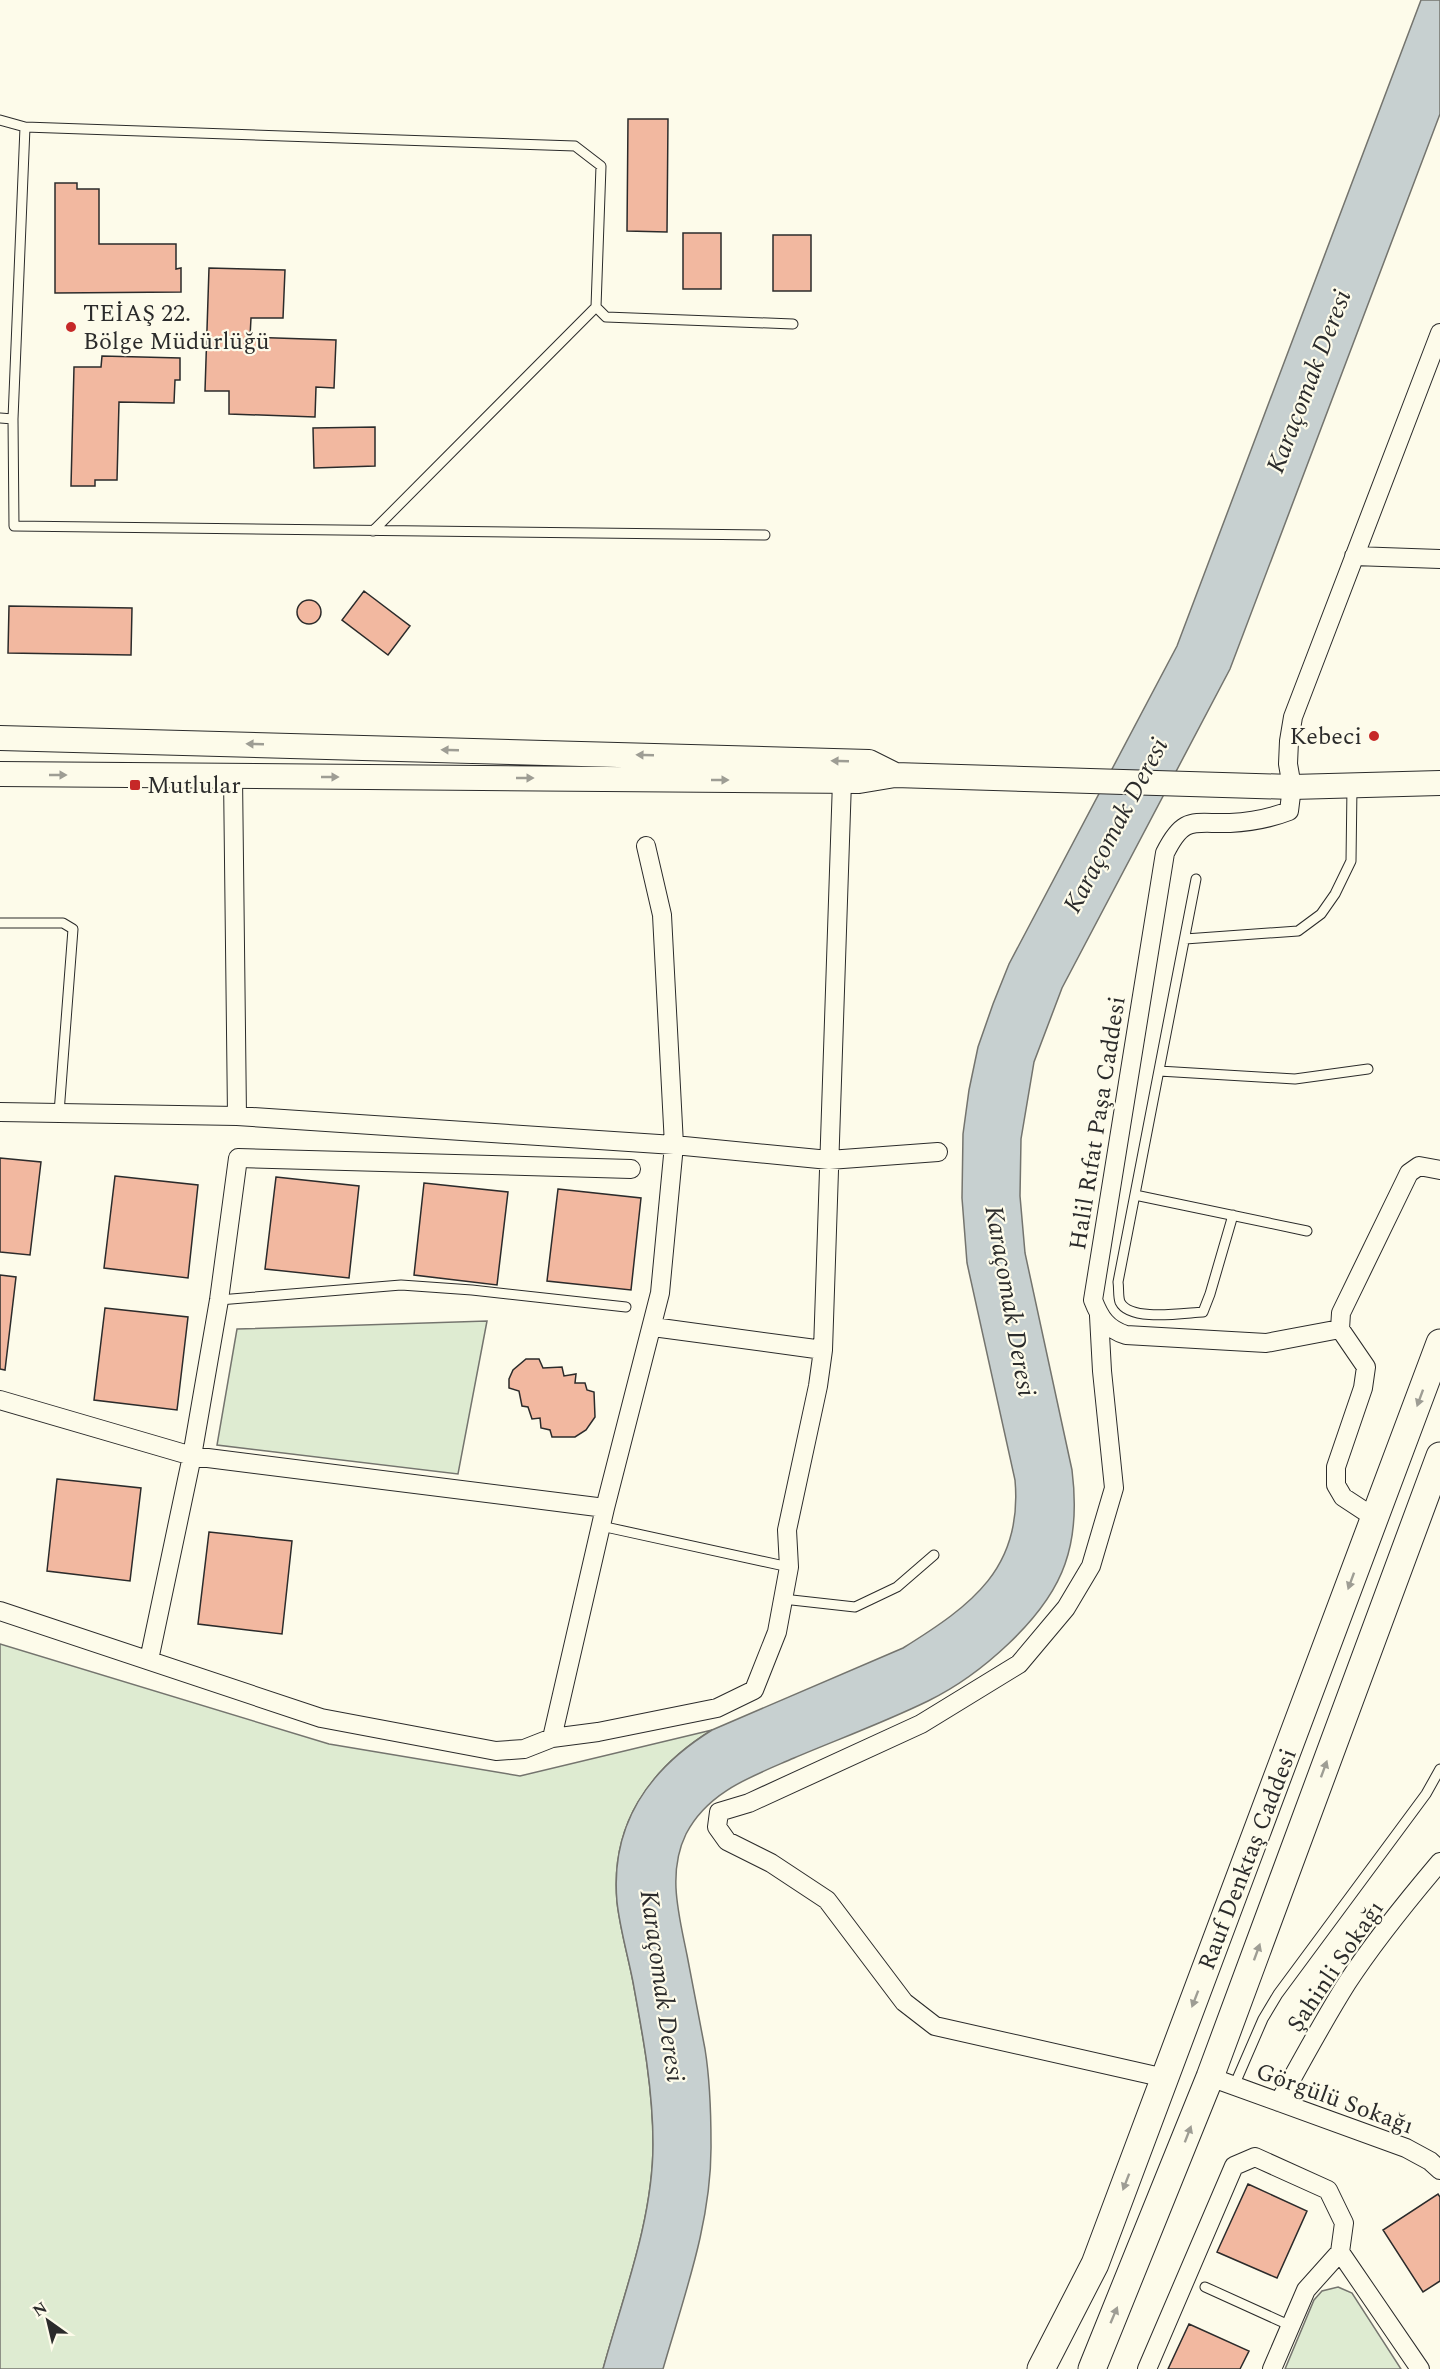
<svg xmlns="http://www.w3.org/2000/svg" width="1440" height="2369" viewBox="0 0 1440 2369" font-family="Spectral,serif">
<style>
.green{fill:#deebd1;stroke:#74746e;stroke-width:1.5}
.water{fill:#c7d0d0;stroke:#74746e;stroke-width:1.5}
.building{fill:#f2b8a0;stroke:#2b2b2b;stroke-width:1.5}
.lines{fill:none;stroke-linecap:round;stroke-linejoin:round}
.service-casing{stroke:#2b2b2b;stroke-width:11}
.minor-casing{stroke:#2b2b2b;stroke-width:20}
.secondary-casing{stroke:#2b2b2b;stroke-width:26}
.primary-casing{stroke:#2b2b2b;stroke-width:29}
.service{stroke:#fdfbea;stroke-width:9}
.minor{stroke:#fdfbea;stroke-width:18}
.secondary{stroke:#fdfbea;stroke-width:24}
.primary{stroke:#fdfbea;stroke-width:27}
.oneway{fill:#9e9d94}
.poi-dot{fill:#c62828;stroke:#fdfbea;stroke-width:2}
.labels{text-anchor:middle;stroke-width:4.5;stroke-linejoin:round;paint-order:stroke}
.poi-label{font-size:24px;fill:#2b2b2b;stroke:#fdfbea;text-anchor:start}
.street-label{font-size:24px;fill:#2b2b2b;stroke:#fdfbea}
.water-label{font-size:26px;font-style:italic;fill:#2b2b2b;stroke:#fdfbea}
</style>
<rect width="100%" height="100%" fill="#fdfbea"/>
<!-- green -->
<path class="green" d="M487,1321L458,1474L217,1445L237,1329Z
M0,1644L329,1744L520,1776L712,1730C649,1769 610,1825 617,1902C620,1929 628,1956 633,1982C643,2036 653,2089 653,2144C653,2220 623,2296 603,2369H0Z
M1338,2287L1352,2293L1401,2369H1285L1314,2300L1322,2291Z"/>
<!-- water -->
<path class="water" d="M1421,0H1440V114L1230,669L1062,988L1034,1062L1021,1139L1020,1196L1025,1253L1072,1470C1076,1502 1076,1533 1065,1564C1046,1619 979,1676 928,1701C885,1722 839,1739 794,1758C753,1776 708,1791 686,1834C667,1873 679,1915 687,1955C693,1986 699,2017 705,2049C710,2080 711,2113 711,2144C712,2221 684,2296 663,2369H603C623,2296 653,2220 653,2144C653,2089 643,2036 633,1982C628,1956 620,1929 617,1902C610,1825 649,1769 712,1730L903,1648C972,1605 1023,1568 1015,1480L967,1263L962,1198L963,1134L969,1090L978,1047L993,1004L1009,964L1177,646Z"/>
<!-- building -->
<path class="building" d="M628,119H668L667,232L627,231Z
M55,183H77V189H99V244H176V269L181,268V292L55,293Z
M683,233H721V289H683Z
M773,235H811V291H773Z
M209,268L285,270L283,318H251L250,337L336,340L334,388L316,387L315,417L229,414V391H205Z
M102,356L180,358V380H175L174,403L119,402L117,480H95V486H71L74,367H101Z
M375,427V466L314,468L313,428Z
M364,591L410,626L388,655L342,620Z
M297 612a12 12 0 1 1 24 0a12 12 0 1 1-24 0Z
M9,606L132,608L131,655L8,653Z
M0,1158L41,1162L30,1255L0,1252Z
M115,1176L198,1185L188,1278L104,1268Z
M276,1177L359,1186L349,1278L265,1269Z
M424,1183L508,1192L497,1285L414,1275Z
M558,1189L641,1198L631,1290L547,1281Z
M0,1275L16,1277L5,1370L0,1369Z
M105,1308L188,1317L177,1410L94,1400Z
M526,1359H539L543,1368L562,1367L564,1376L576,1374L575,1383H585L587,1390L594,1392L595,1417L586,1430L575,1437H552L550,1430L541,1428L540,1418L532,1419L528,1407L522,1406L519,1391L509,1388V1379L513,1370Z
M57,1479L141,1488L130,1581L47,1571Z
M209,1532L292,1541L282,1634L198,1624Z
M1248,2184L1307,2211L1277,2278L1217,2252Z
M1438,2194L1440,2197V2281L1423,2292L1383,2230Z
M1189,2324L1249,2351L1240,2369H1168Z"/>
<g class="lines">
<defs>
<path id="service" d="M0,120L25,127
M0,418L13,419L25,127L575,146L601,166L596,307L606,317L793,324
M13,419L14,526L765,535
M373,531L596,307
M1196,879L1118,1282C1119,1288 1118,1297 1120,1302C1130,1322 1183,1313 1203,1312L1210,1294L1233,1215
M0,923H63L73,929L59,1113
M1185,939L1298,931L1321,914L1335,894L1351,861L1352,787
M1159,1071L1295,1079L1368,1069
M1135,1195L1307,1231
M219,1300L401,1285L472,1290L626,1307
M601,1526L789,1567
M783,1599L855,1607L897,1587L934,1555
M1234,2086L1263,2019L1278,1994L1426,1794L1440,1769
M1205,2287L1291,2326"/>
<path id="minor" d="M1354,556L1440,559
M0,1112L237,1116L233,776
M237,1116L674,1145L829,1160L938,1152
M1099,1316L1102,1371L1114,1488L1091,1566L1066,1608L1019,1664L921,1724L749,1803L719,1812L717,1827L727,1841L771,1863L827,1900L904,2002L935,2026L1165,2078
M653,1327L823,1350
M1340,1329L1266,1343L1126,1335C1107,1329 1100,1318 1093,1300L1165,853C1184,815 1193,824 1230,823C1249,822 1271,818 1289,811L1292,787L1288,764L1289,741L1293,717L1440,333
M0,1400L192,1456L605,1508
M1375,1518L1343,1497L1336,1485V1467L1363,1388L1366,1367L1340,1329L1341,1313L1409,1173L1419,1166L1440,1170
M0,1611L321,1718L496,1751L524,1749L552,1738L598,1732L717,1708L754,1690L777,1632L789,1567L787,1530L818,1386L823,1350L842,781
M149,1660L192,1456L219,1300L238,1158L631,1169
M552,1738L605,1508L660,1293L674,1145L662,915L646,846
M1210,2077L1406,2148L1430,2161L1440,2170
M1279,2102C1301,2062 1323,2021 1347,1983C1375,1940 1407,1901 1440,1862
M1147,2369L1234,2166L1255,2157L1328,2190L1344,2223L1340,2252L1420,2369
M1272,2369L1306,2290L1340,2252"/>
<path id="secondary" d="M0,738L869,762L895,775
M0,774L859,781L895,775L1292,787L1440,783"/>
<path id="primary" d="M1041,2369L1095,2264L1440,1343
M1092,2369L1210,2077L1440,1456"/>
</defs>
<!-- service casing -->
<use href="#service" class="service-casing"/>
<!-- minor casing -->
<use href="#minor" class="minor-casing"/>
<!-- secondary casing -->
<use href="#secondary" class="secondary-casing"/>
<!-- primary casing -->
<use href="#primary" class="primary-casing"/>
<!-- service -->
<use href="#service" class="service"/>
<!-- minor -->
<use href="#minor" class="minor"/>
<!-- secondary -->
<use href="#secondary" class="secondary"/>
<!-- primary -->
<use href="#primary" class="primary"/>
</g>
<!-- one-way arrows -->
<defs><path id="oneway-solid" d="M-6-.8H1V-3.2L6.5 0L1 3.2V.8H-6Z" transform="scale(1.5)"/></defs>
<g class="oneway">
<use href="#oneway-solid" transform="translate(255 744) rotate(-178)"/>
<use href="#oneway-solid" transform="translate(450 750) rotate(-178)"/>
<use href="#oneway-solid" transform="translate(645 755) rotate(-178)"/>
<use href="#oneway-solid" transform="translate(840 761) rotate(-178)"/>
<use href="#oneway-solid" transform="translate(58 775)"/>
<use href="#oneway-solid" transform="translate(330 777)"/>
<use href="#oneway-solid" transform="translate(525 778)"/>
<use href="#oneway-solid" transform="translate(720 780)"/>
<use href="#oneway-solid" transform="translate(1420 1398) rotate(110)"/>
<use href="#oneway-solid" transform="translate(1351 1581) rotate(110)"/>
<use href="#oneway-solid" transform="translate(1324 1769) rotate(-70)"/>
<use href="#oneway-solid" transform="translate(1257 1952) rotate(-70)"/>
<use href="#oneway-solid" transform="translate(1195 1999) rotate(111)"/>
<use href="#oneway-solid" transform="translate(1188 2134) rotate(-69)"/>
<use href="#oneway-solid" transform="translate(1126 2182) rotate(111)"/>
<use href="#oneway-solid" transform="translate(1114 2315) rotate(-67)"/>
</g>
<!-- markers -->
<g class="poi-dot">
<circle cx="71" cy="327" r="6"/>
<circle cx="1374" cy="736" r="6"/>
<rect x="129" y="779" width="12" height="12" rx="3"/>
</g>
<g class="labels">
<!-- poi labels -->
<g class="poi-label">
<text x="83" y="321">TEİAŞ 22.<tspan x="83" dy="28">Bölge Müdürlüğü</tspan></text>
<text x="1362" y="744" text-anchor="end">Kebeci</text>
<text x="147" y="793">Mutlular</text>
</g>
<!-- street labels -->
<g class="street-label">
<text transform="translate(1097 1123) rotate(-81)" y="8">Halil Rıfat Paşa Caddesi</text>
<text transform="translate(1247 1859) rotate(-69)" y="8">Rauf Denktaş Caddesi</text>
<text transform="translate(1335 1966) rotate(-56)" y="8">Şahinli Sokağı</text>
<text transform="translate(1335 2098) rotate(20)" y="8">Görgülü Sokağı</text>
</g>
<!-- water labels -->
<g class="water-label">
<text transform="translate(1308 381) rotate(-69)" y="9">Karaçomak Deresi</text>
<text transform="translate(1115 825) rotate(-62)" y="9">Karaçomak Deresi</text>
<text transform="translate(1011 1301) rotate(80)" y="9">Karaçomak Deresi</text>
<text transform="translate(663 1986) rotate(82)" y="9">Karaçomak Deresi</text>
</g>
</g>
<!-- north arrow -->
<g transform="translate(48 2321) rotate(326)" stroke="#fdfbea" stroke-width="4.5" paint-order="stroke">
<path d="M0-4.5L10 22L0 15L-10 22Z" fill="#2b2b2b"/>
<text y="-9" font-size="16" font-weight="bold" text-anchor="middle" fill="#2b2b2b">N</text>
</g>
</svg>
